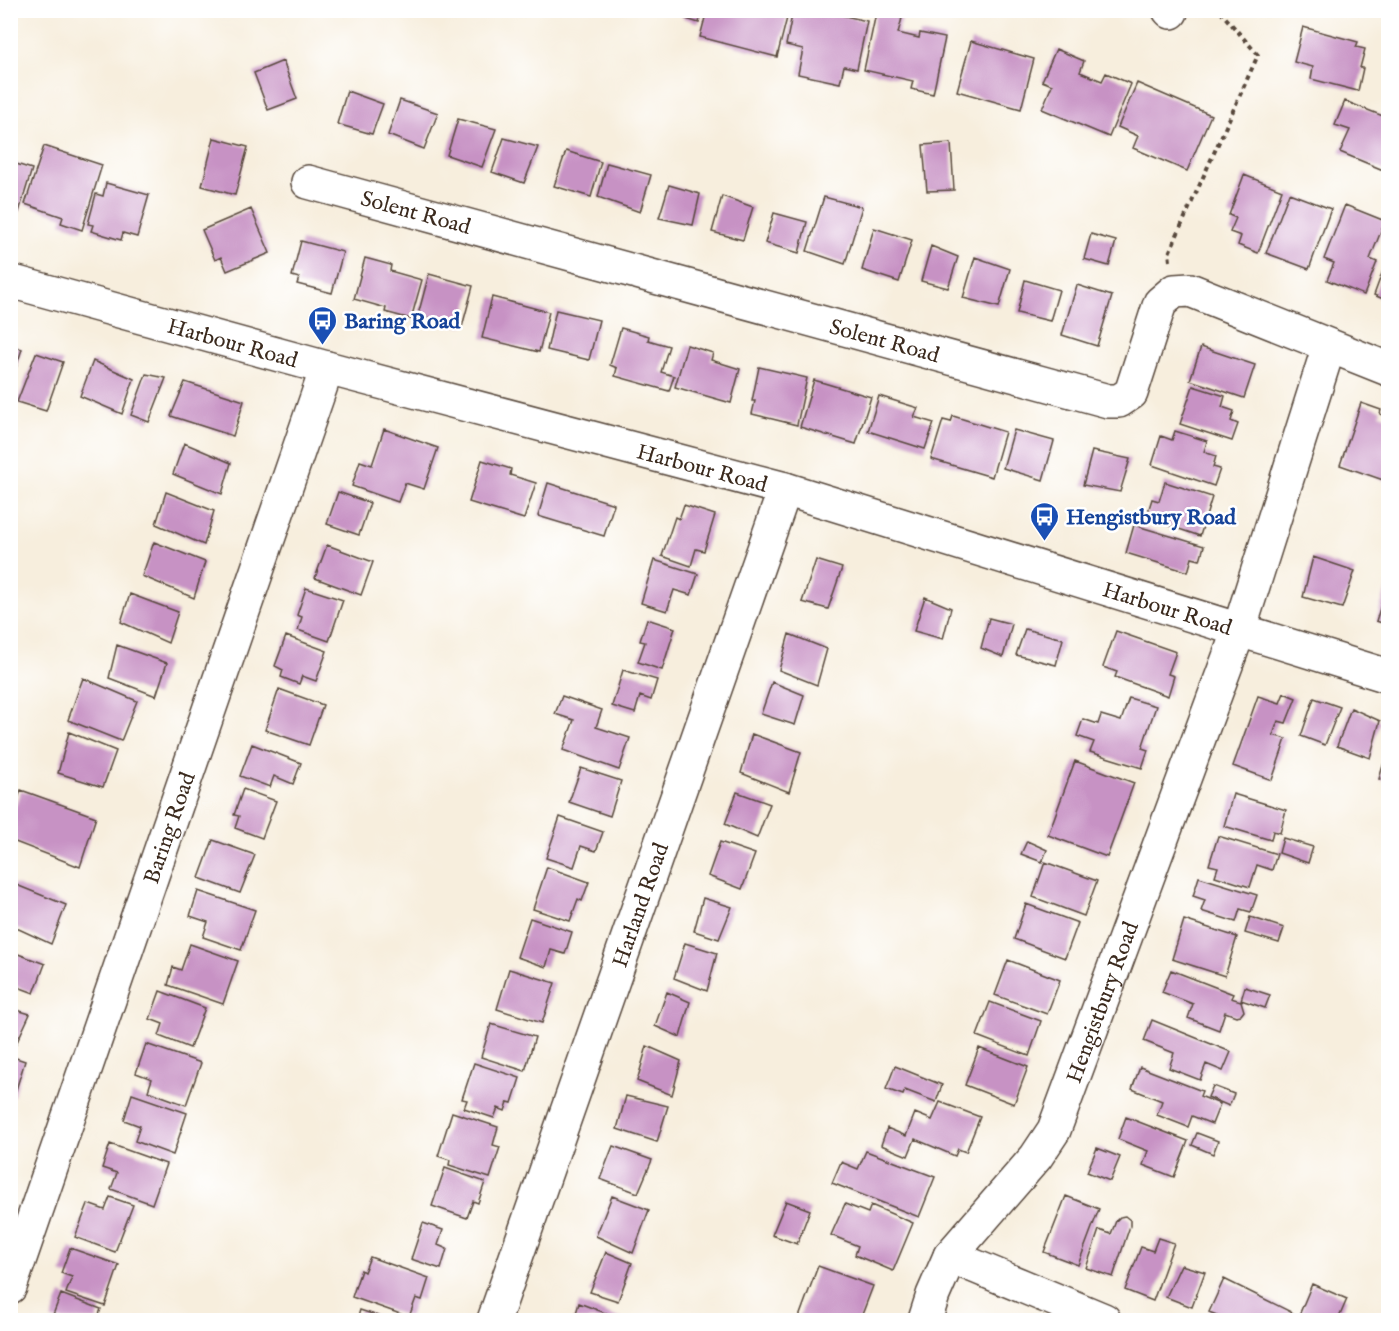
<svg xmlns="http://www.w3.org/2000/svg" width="1399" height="1331" viewBox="0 0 1399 1331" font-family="'IM FELL English',serif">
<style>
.building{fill:#c792c4}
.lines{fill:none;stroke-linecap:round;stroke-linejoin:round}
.minor-casing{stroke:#57473b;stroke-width:36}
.path{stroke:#57473b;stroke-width:4;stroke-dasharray:4.5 4.5;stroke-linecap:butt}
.minor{stroke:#fff;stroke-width:33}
.labels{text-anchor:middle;stroke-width:5;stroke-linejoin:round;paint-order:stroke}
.street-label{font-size:22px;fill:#3b2a1e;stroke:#fff}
.transit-label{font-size:22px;font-weight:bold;fill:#164399;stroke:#fff;text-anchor:start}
</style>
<rect width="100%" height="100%" fill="#fff"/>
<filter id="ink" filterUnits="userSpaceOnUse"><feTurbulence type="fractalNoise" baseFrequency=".0167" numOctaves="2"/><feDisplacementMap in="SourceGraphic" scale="12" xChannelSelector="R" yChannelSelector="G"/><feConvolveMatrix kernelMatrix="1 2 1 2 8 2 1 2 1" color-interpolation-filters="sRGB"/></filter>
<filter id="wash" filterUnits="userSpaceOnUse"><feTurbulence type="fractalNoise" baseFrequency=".008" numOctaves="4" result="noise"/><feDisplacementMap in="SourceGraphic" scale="24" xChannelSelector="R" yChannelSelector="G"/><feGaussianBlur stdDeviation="1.35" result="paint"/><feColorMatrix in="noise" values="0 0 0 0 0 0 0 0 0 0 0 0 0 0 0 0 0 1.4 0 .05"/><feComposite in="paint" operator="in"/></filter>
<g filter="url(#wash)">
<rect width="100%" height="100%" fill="#f7eedd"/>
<g id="blocks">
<!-- building -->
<path class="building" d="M685,10H702L699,23L683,18Z
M707,10H789L777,57L700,37Z
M793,10H833L832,13L867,21L857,69L844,66L840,83L798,74L803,49L786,45Z
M876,13L902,18L898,33L919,38L920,33L945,38L933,94L911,89L913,81L864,70Z
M1303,27L1358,42L1356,47L1365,49L1360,68H1363L1358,91L1311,79L1313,67L1294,62Z
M971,41L1034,59L1021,109L957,91Z
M1056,49L1084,61L1080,72L1102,81L1106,73L1131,84L1109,137L1042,109L1052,85L1042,81Z
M283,61L297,99L268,110L254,73Z
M1137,83L1211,115L1187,171L1133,148L1138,136L1118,127Z
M347,91L383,104L372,134L337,124Z
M400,100L438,113L424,149L388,135Z
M1345,101L1388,118V172L1340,152L1350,130L1335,125Z
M458,119L496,129L482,167L447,155Z
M214,138L248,147L235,195L202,186Z
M504,138L538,147L524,183L492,172Z
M951,143L954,190L927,191L923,145Z
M44,146L102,165L82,230L61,223L63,217L25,204Z
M566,151L601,162L591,197L554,186Z
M10,162L32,169L19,212L10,209Z
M607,163L651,175L640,212L598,197Z
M1244,175L1282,190L1258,253L1238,245L1241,236L1230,232L1236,218L1229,215Z
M106,183L149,195L137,237L123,233L121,240L91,231L93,225L88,224L96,194L103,196Z
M669,185L700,194L693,225L659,218Z
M1289,193L1331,209L1309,269L1266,253Z
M722,196L753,207L743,240L712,232Z
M824,197L862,207L845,264L807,251Z
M1345,205L1385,221L1370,259L1377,262L1364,295L1327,280L1334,263L1324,259Z
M251,209L270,253L227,271L221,257L215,260L202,230Z
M774,213L807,222L799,253L765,243Z
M874,228L912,240L899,282L862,270Z
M1091,234L1116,241L1109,266L1084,259Z
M301,241L343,252L332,293L297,284L299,278L292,276Z
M931,246L958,257L948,288L921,281Z
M975,257L1010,269L999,307L963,298Z
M1388,257V301L1374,295Z
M365,258L391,265L390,271L422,280L411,319L385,312L386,308L354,299Z
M429,274L473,286L462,327L418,315Z
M1025,280L1059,290L1050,321L1017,313Z
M1077,285L1112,296L1097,346L1062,335Z
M492,297L549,312L539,352L482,338Z
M556,310L599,320L589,360L547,350Z
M621,328L649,336L648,340L669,346L661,372L674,376L669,391L615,376L617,368L610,365Z
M10,345L22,349L13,377L10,376Z
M687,345L713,353L711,360L740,369L731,403L675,387Z
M1201,347L1255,365L1244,398L1190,380Z
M36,353L63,362L46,411L17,402Z
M93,361L134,379L122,414L80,396Z
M759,367L807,378L797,425L752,414L755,401H752Z
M146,374L166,378L149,422L131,415Z
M814,380L871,397L856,444L800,427Z
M185,382L244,401L233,436L171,416Z
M1193,386L1225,396L1222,407L1234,411L1231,421L1238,424L1232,441L1180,424Z
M879,396L918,408L914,417L934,423L925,449L868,431Z
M1361,403L1381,410L1380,414L1388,417V473L1386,481L1340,465Z
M953,416L1005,432L992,477L931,459L943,420L951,422Z
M384,429L438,448L424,489L405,483L398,502L352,486L360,461L372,465Z
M1014,430L1054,441L1043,480L1003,468Z
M1175,431L1207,441L1204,452L1216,456L1213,467L1220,469L1214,486L1152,465L1161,436L1172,440Z
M184,443L231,463L222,494L173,474Z
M1092,451L1130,459L1120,492L1083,485Z
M482,460L511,469L510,475L536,483L524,519L469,502Z
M1165,482L1212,497L1200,536L1146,518L1152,499L1159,501Z
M548,483L614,504L604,536L538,516Z
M166,492L214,511L204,545L156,524Z
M338,492L370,503L359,535L327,524Z
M684,505L715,515L704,551L696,549L691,566L662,556L675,517L679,519Z
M1134,525L1204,546L1200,560L1192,558L1188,572L1126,553Z
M154,542L205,562L194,598L142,576Z
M327,545L373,562L361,595L315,578Z
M1313,557L1355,571L1342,608L1303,597Z
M654,560L698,574L691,595L674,590L667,611L641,603Z
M816,560L842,568L828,609L802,602Z
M1388,583V625L1376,621Z
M306,588L343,600L329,641L298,630L302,617L297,615Z
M130,594L178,612L168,643L121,622Z
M925,597L951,608L943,639L914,631Z
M989,618L1012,624L1003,657L981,648Z
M647,619L675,628L662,670L638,662L645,642L640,641Z
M1025,629L1063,639L1056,665L1016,655Z
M1116,631L1176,652L1168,674L1174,676L1168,696L1115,677L1117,672L1103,667Z
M789,634L827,649L817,685L779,670Z
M286,636L327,651L316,681L302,676L299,684L281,677L283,670L275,666Z
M117,645L167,663L156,696L109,678Z
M623,670L657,680L651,700L640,696L635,713L612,706Z
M83,678L137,701L121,741L68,720Z
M772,682L804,695L795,725L761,714Z
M279,689L323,705L309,745L265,730Z
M1284,693L1296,698L1286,723L1278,721L1273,735L1286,739L1272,780L1233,766L1258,696L1280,703Z
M562,696L602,710L596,727L630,738L619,770L563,750L574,720L555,714Z
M1129,698L1156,706L1142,748L1148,750L1142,768L1090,752L1094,742L1077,736L1083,719L1098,724L1101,715L1121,721Z
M1314,698L1340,707L1325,745L1301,736Z
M1351,708L1380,721L1370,758L1337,746Z
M69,732L116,751L103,787L58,773Z
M752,734L801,752L789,792L741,773Z
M252,744L301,763L293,784L274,776L270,787L240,776Z
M1388,749V782L1379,779Z
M1075,761L1134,783L1107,857L1048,835Z
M581,768L621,781L610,816L569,802Z
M243,789L276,801L262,838L235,828L239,816L234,815Z
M21,790L96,817L80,867L10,840V821Z
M737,792L770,804L757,838L725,824Z
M1233,794L1286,810L1280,833L1273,831L1271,840L1224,826Z
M560,817L603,832L596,851L581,846L574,867L546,858Z
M1218,836L1277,854L1272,870L1257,865L1250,887L1215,876L1218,867L1209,865Z
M1283,838L1313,847L1308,863L1279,853Z
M213,840L255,855L240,893L199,878Z
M1027,841L1047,850L1042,862L1021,854Z
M720,842L755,854L742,889L708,876Z
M1045,862L1097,881L1084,916L1033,897Z
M547,867L589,882L582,901L578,899L570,921L533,909Z
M1199,877L1257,895L1251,912L1240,909L1236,922L1201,911L1205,900L1193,896Z
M14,884L66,905L51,944L10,925V895Z
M198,891L255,910L241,950L203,937L208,922L190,916Z
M703,898L732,907L719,939L694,931Z
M1026,904L1078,923L1065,958L1014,939Z
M1250,917L1284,928L1279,943L1245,933Z
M530,918L572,932L565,954L551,950L546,967L517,957Z
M1184,920L1237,937L1225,976L1172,959Z
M685,943L717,953L707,991L674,978Z
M190,944L238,961L223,1004L168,985L173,967L181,970Z
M10,951L45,964L34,993L10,984Z
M1008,960L1060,980L1047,1014L995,995Z
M509,969L555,983L542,1023L497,1009Z
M1171,970L1233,994L1231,998L1241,1001L1244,1011L1241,1015L1236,1016L1225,1012L1219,1030L1188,1018L1193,1004L1162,992Z
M1245,987L1270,995L1265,1008L1241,1000Z
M160,991L205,1008L190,1048L159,1036L163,1024L150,1019Z
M667,992L690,1002L680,1037L655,1026Z
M990,1002L1041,1021L1029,1056L977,1036Z
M10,1008L30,1014L16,1044L10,1042Z
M1152,1020L1231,1052L1223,1071L1206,1064L1200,1080L1169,1068L1174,1053L1144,1041Z
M491,1024L535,1037L525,1071L481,1057Z
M146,1044L201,1063L186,1105L148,1091L152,1079L136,1073Z
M647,1046L681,1061L672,1095L637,1081Z
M979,1048L1028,1067L1014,1104L965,1085Z
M10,1056L25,1061L14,1096L10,1095Z
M474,1063L520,1078L512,1103L508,1102L505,1111L498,1108L494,1118L464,1108L467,1100L462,1099Z
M895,1066L942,1085L936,1102L905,1090L903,1095L886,1089Z
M1140,1067L1202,1091L1200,1096L1220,1104L1212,1124L1192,1116L1188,1127L1157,1115L1162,1101L1132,1089Z
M1213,1086L1234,1094L1229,1106L1208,1097Z
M132,1094L187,1113L173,1155L135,1141L140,1126L124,1120Z
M626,1096L668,1106L657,1142L617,1129Z
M940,1102L980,1117L966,1152L958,1149L955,1156L915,1139L908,1156L881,1145L887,1128L906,1136L915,1113L932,1120Z
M452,1112L498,1127L493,1145L500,1147L490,1178L449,1165L450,1160L438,1156Z
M1126,1117L1188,1141L1174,1177L1143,1165L1148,1151L1118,1139Z
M1197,1133L1218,1141L1213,1154L1192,1145Z
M110,1144L166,1164L152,1204L111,1189L117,1173L102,1168Z
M613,1146L652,1160L638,1193L600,1179Z
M1097,1148L1120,1157L1110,1181L1087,1172Z
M866,1151L935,1177L919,1217L832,1183L841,1162L858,1169Z
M445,1168L485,1182L478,1203L473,1201L467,1218L432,1206Z
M612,1196L649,1210L633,1253L596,1236Z
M1066,1196L1099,1209L1078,1265L1044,1252Z
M110,1197L133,1205L115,1252L75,1237L88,1204L105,1210Z
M786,1201L810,1210L797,1244L772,1235Z
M845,1204L868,1213L871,1205L913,1223L893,1271L855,1255L858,1246L831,1235Z
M1125,1216L1130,1220V1226L1113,1277L1086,1268L1099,1230L1111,1234L1116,1221L1120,1217Z
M423,1223L443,1230L438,1245L447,1249L441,1269L411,1259Z
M1158,1238L1174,1243L1153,1301L1125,1290L1141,1247L1153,1251Z
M70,1248L119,1265L105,1306L66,1293L72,1277L61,1273Z
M606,1252L632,1263L618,1301L590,1292Z
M370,1257L429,1278L422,1300L416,1298L409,1317L352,1297L361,1270L364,1272Z
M1181,1265L1205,1272L1192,1307L1166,1297Z
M818,1266L873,1286L860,1320H798Z
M1224,1279L1293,1313L1290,1320H1229L1209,1312Z
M1312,1284L1347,1299L1338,1320H1297Z
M61,1294L101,1309L97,1320H51Z
M579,1303L624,1320H574Z
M360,1310L390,1320H357Z"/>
</g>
</g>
<g filter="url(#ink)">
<use href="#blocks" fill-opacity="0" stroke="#57473b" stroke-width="1.5"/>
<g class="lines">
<defs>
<g id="minor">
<path d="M1169,10L1171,12"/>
<path id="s1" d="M308,182L1108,401H1119L1131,393L1160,303L1174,291L1190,290L1388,369"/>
<path id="s2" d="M10,281L327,368L785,489L1388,676"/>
<path d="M950,1256L1104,1320"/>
<path id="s3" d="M10,1287L327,368"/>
<path id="s4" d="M494,1320L785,489"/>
<path id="s5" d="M925,1320L933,1295L950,1256L1036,1157L1054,1130L1239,630L1329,346"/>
</g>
</defs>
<!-- minor casing -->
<use href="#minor" class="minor-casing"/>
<!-- path -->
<path class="path" d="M1170,261L1169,253L1258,55L1219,10"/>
<!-- minor -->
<use href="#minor" class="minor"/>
</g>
</g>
<!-- icons -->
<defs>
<symbol id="bus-pin" viewBox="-11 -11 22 30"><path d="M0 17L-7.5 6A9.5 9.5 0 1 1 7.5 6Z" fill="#1a4fb4" stroke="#fff"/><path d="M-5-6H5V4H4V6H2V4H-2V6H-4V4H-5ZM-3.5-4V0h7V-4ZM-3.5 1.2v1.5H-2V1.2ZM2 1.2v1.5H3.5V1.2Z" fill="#fff"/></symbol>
</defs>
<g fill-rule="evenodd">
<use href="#bus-pin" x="306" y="304" width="33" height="45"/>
<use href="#bus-pin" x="1028" y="500" width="33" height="45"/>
</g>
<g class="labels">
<!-- street labels -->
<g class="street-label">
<text dy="8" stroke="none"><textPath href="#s1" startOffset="112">Solent Road</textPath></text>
<text dy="8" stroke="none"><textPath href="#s1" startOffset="598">Solent Road</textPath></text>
<text dy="8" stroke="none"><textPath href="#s2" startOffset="231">Harbour Road</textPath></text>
<text dy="8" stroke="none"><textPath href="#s2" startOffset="717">Harbour Road</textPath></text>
<text dy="8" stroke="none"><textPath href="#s2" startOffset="1203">Harbour Road</textPath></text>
<text dy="8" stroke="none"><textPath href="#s3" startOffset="486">Baring Road</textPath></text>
<text dy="8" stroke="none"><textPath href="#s4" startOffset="440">Harland Road</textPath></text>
<text dy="8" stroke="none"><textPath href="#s5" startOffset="369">Hengistbury Road</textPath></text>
</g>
<!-- transit labels -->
<g class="transit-label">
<text x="344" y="328">Baring Road</text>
<text x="1066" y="524">Hengistbury Road</text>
</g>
</g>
<!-- margin -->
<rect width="1399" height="1331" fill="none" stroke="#fff" stroke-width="36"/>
</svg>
